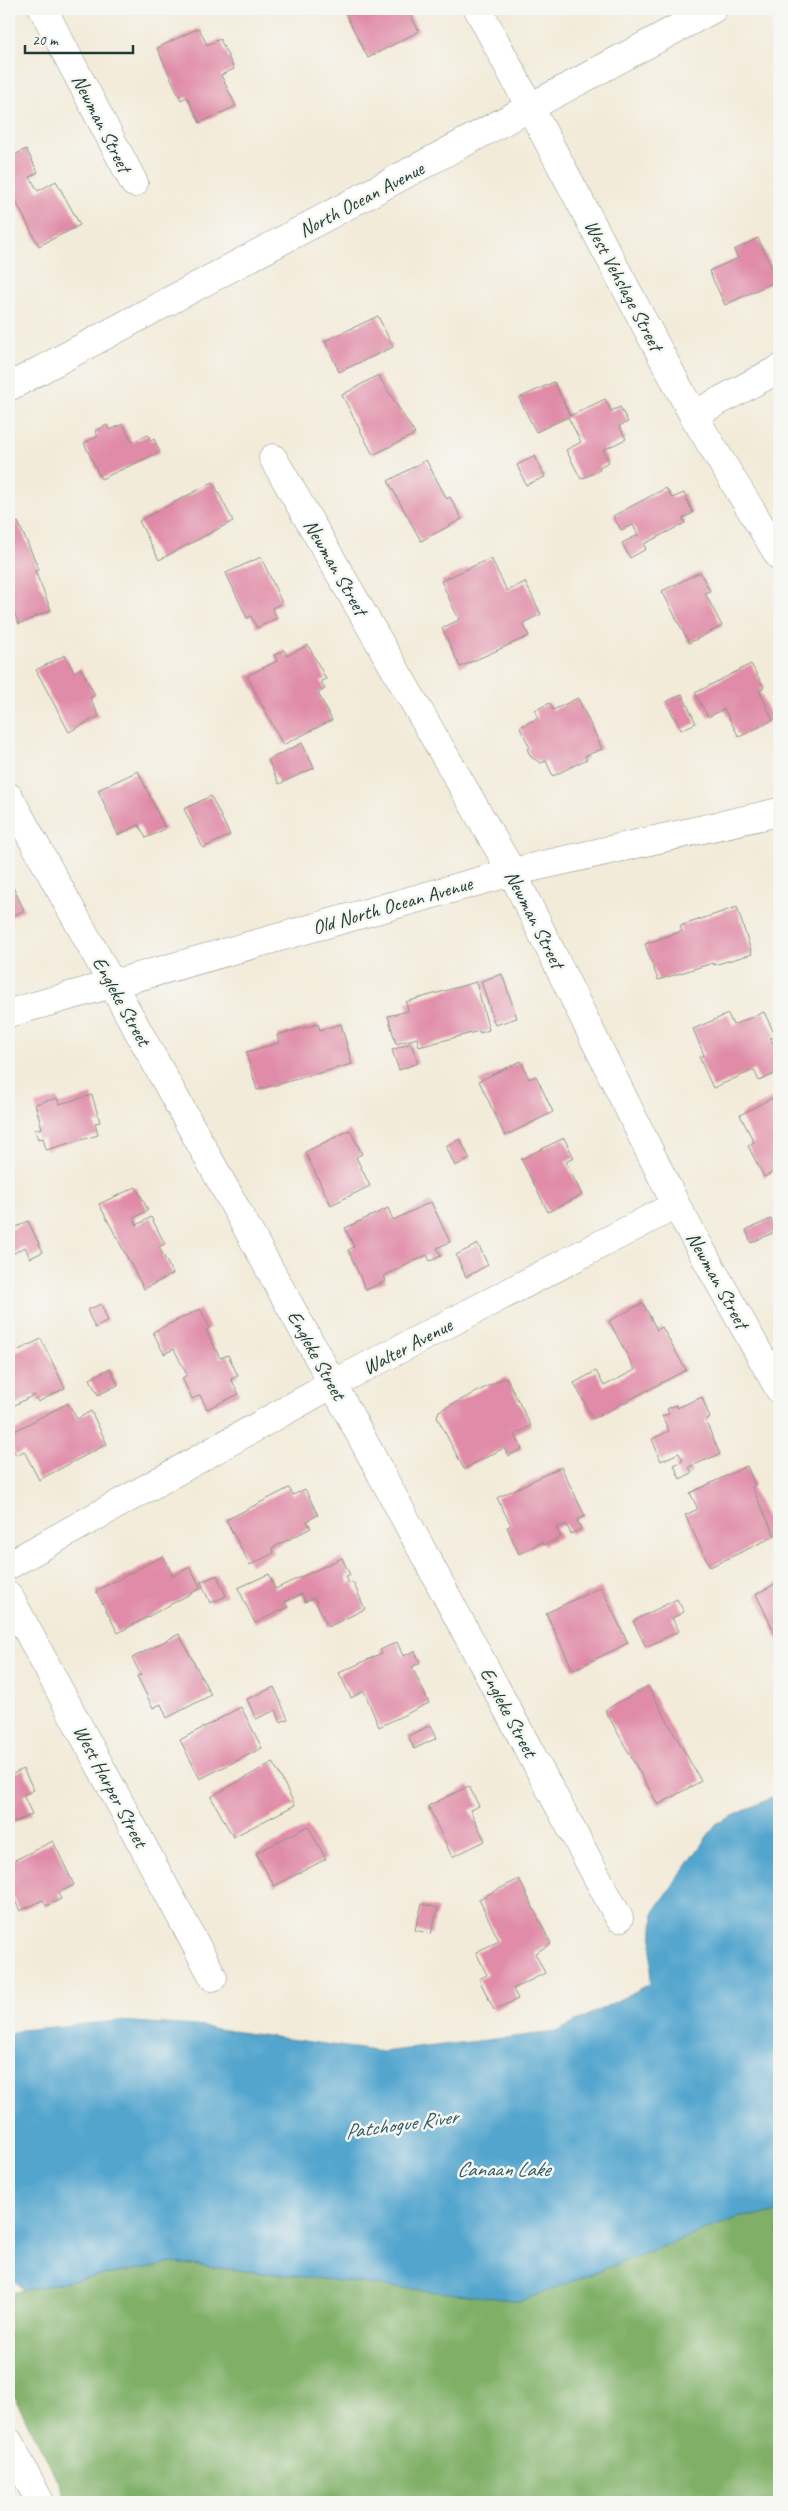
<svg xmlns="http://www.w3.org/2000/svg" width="788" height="2511" viewBox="0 0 788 2511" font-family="Caveat,sans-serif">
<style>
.forest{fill:#80b068;stroke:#50764e}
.water{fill:#53a5ce;stroke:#397181}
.building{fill:#e08ba7}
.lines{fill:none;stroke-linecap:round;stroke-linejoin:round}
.street-casing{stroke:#899486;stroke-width:29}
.secondary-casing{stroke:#899486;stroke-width:29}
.street{stroke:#fff;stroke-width:28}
.secondary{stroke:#fff;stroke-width:28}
.labels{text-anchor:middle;stroke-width:5;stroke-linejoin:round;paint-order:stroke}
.street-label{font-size:20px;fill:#1f3d34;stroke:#f6f6f2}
.water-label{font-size:21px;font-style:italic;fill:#2f5c62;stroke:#f6f6f2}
</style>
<rect width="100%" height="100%" fill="#f6f6f2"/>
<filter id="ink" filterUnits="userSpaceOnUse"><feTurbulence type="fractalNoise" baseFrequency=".02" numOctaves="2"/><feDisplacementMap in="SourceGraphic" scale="10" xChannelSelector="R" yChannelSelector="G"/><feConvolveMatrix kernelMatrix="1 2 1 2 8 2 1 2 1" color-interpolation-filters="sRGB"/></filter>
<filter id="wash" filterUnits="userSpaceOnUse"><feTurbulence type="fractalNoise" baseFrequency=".0096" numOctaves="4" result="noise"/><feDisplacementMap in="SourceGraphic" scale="20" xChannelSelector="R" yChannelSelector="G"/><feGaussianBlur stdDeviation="1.12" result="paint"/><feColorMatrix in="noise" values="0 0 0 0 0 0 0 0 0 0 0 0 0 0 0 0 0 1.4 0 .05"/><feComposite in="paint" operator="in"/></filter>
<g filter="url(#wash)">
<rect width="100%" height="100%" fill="#f3ebd9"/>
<!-- forest -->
<path class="forest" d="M779,2213V2502H69L9,2387V2294L23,2290L173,2263L446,2292L740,2217Z"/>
<!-- water -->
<path class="water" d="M778,1795L779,2213L740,2217L521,2301L173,2263L23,2290L9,2274V2035L21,2030L118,2021L196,2026L382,2052L556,2032L650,1984L654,1912L716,1824Z"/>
<g id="blocks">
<!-- building -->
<path class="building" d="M343,9H407L419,31L368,58Z
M199,28L207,45L220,39L234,69L221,75L236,106L200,123L187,97L181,100L157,48Z
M26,149L38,172L30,177L38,191L56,181L80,225L39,246L16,202L9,205V158Z
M758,238L778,280L725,305L709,271L738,258L734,250Z
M378,316L393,347L339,372L325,341Z
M378,375L415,434L373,455L342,395Z
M554,382L570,416L605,399L611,411L620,407L628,422L619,426L626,439L603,450L609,462L599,467L600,470L581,479L566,450L581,442L568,417L536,432L519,398Z
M123,424L132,442L148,435L151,441L154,439L160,452L101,479L84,443L98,436L95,431L107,425L110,430Z
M535,456L545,477L526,485L517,465Z
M426,460L447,499L450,497L462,519L421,541L388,481Z
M213,482L233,521L159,560L139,521Z
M666,488L672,498L684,493L693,513L683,518L685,523L644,544L646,549L630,558L622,543L638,535L633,525L621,530L613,516Z
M18,522L39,569L35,571L51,610L19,624L9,602V526Z
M261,557L282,603L272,608L277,618L257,628L251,616L247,618L226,573Z
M491,558L507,591L525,582L541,614L523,623L529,636L460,667L442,628L459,620L441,581Z
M700,572L710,591L705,593L722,626L689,643L662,591Z
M308,645L326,679L321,681L325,689L318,693L332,720L283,745L247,676L277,661L274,655L284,650L287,656Z
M65,655L74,672L81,668L95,695L90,698L99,716L69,732L36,670Z
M751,664L764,687L759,690L773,720L739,737L724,709L708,717L695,693Z
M682,694L696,723L681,730L666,702Z
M578,698L602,749L585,756L587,759L553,776L546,761L541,763L531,757L527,749L530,748L520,727L538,718L535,710L550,703L553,710Z
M302,743L314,768L279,784L268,760Z
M138,771L165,829L146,838L139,825L118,835L98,790Z
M211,796L230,835L203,848L184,809Z
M9,879L24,910L9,918Z
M737,907L752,954L714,965L713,963L658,980L645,944L682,931L680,926Z
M502,974L517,1018L495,1025L481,981Z
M476,982L489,1030L480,1033L479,1031L419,1047L417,1038L396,1044L388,1016L408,1011L406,1002Z
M764,1012L776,1037L770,1038L773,1043L779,1040V1072L759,1081L754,1070L713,1088L699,1057L704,1055L693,1029L728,1014L733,1025Z
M318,1024L320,1030L341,1024L352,1064L257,1090L246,1052L279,1043L277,1035Z
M411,1043L418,1063L399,1070L392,1050Z
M521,1061L529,1079L536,1076L553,1112L505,1136L479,1081Z
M92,1095L100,1122L95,1123L98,1135L46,1150L43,1138L38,1139L35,1130L42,1128L35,1104L57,1098L59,1104Z
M772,1098L779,1112V1169L764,1177L748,1146L754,1142L740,1115Z
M350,1130L362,1154L356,1157L370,1186L331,1205L305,1152Z
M564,1138L574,1158L566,1162L582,1195L548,1212L521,1159Z
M460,1139L470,1159L455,1166L446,1146Z
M136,1187L148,1210L134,1218L137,1225L151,1217L165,1244L159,1247L173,1274L144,1289L99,1204Z
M431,1202L450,1242L437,1248L441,1256L430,1261L427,1255L384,1276L386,1281L366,1290L348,1250L354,1247L345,1228L388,1208L393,1220Z
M771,1219L777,1231L751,1243L746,1230Z
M28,1221L43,1252L30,1258L25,1247L9,1256V1231Z
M478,1244L488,1265L466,1277L456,1255Z
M643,1303L657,1330L662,1327L686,1370L593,1419L574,1383L596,1371L604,1386L635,1370L609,1321Z
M101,1304L108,1321L95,1328L87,1310Z
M200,1309L210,1328L206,1330L220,1358L228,1355L238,1376L231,1379L239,1394L207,1409L200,1395L192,1399L182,1378L187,1375L174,1349L164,1354L153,1332Z
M41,1339L65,1388L38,1402L34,1395L9,1408V1355Z
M110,1368L118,1385L98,1395L90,1379Z
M506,1377L531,1426L515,1434L522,1449L508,1456L504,1448L464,1469L437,1417L439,1411Z
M702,1397L710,1418L705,1420L720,1454L689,1467L692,1473L680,1479L674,1465L683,1461L679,1453L661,1461L652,1439L669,1431L662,1416L669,1414L667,1409L676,1405L677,1408Z
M68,1403L77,1419L91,1411L107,1444L39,1480L24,1451L16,1455L9,1441V1434Z
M747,1466L755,1485L752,1487L775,1536L710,1567L685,1515L698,1509L690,1493Z
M561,1467L585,1516L577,1520L581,1529L571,1534L566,1524L556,1528L561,1537L544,1545L542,1542L519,1554L507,1527L511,1525L497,1498Z
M289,1488L293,1495L305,1489L318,1515L307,1521L311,1528L272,1548L274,1553L250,1565L226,1520Z
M163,1556L173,1576L190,1567L201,1588L118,1633L96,1591Z
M342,1558L350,1575L346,1576L349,1584L353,1582L365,1609L328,1627L314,1598L305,1602L302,1594L285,1602L288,1607L255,1623L238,1588L269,1574L275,1589Z
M217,1575L226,1596L210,1603L201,1582Z
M779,1582V1642L756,1594Z
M601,1587L628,1643L573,1670L546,1613Z
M677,1599L684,1612L672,1618L679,1631L646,1647L633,1621Z
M179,1634L211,1695L167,1718L161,1704L153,1708L137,1676L141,1675L132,1658Z
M397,1642L403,1656L415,1651L420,1663L412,1667L429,1703L379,1727L364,1691L351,1698L339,1673L382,1653L380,1650Z
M648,1686L701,1781L658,1805L605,1710Z
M274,1687L288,1719L281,1722L276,1710L256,1719L247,1699Z
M241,1707L262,1748L200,1779L180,1740Z
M431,1725L437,1738L414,1749L408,1736Z
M273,1762L295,1805L233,1837L211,1797Z
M23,1769L34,1790L23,1795L32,1814L9,1825V1771L11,1775Z
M469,1786L479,1806L470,1810L485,1841L452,1857L428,1806Z
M308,1826L326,1859L274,1886L256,1853Z
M53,1841L74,1885L58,1893L61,1899L46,1906L43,1900L20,1911L9,1888V1863Z
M519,1879L551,1944L535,1953L545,1973L513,1989L518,1999L494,2010L479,1979L487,1975L476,1952L499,1941L479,1899Z
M422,1904L438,1908L431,1934L415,1930Z"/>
</g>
</g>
<g filter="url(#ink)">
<use href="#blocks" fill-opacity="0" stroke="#899486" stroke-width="1"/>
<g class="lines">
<defs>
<path id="street" d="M43,9L134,183
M478,9L693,415L779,556
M693,415L779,369
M273,458L512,872L676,1205L779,1389
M9,797L333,1384L619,1918
M9,1013L512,872L779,812
M9,1565L333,1384L676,1205
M9,1596L213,1977
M9,2442L40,2502"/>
<path id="secondary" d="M9,387L713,9"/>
</defs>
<!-- street casing -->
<use href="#street" class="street-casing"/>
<!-- secondary casing -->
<use href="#secondary" class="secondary-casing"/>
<!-- street -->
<use href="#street" class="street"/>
<!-- secondary -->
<use href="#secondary" class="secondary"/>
</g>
</g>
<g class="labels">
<!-- street labels -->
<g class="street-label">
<text transform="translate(102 123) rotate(63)" y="7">Newman Street</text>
<text transform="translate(361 199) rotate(-28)" y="7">North Ocean Avenue</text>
<text transform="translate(624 285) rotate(62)" y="7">West Vehslage Street</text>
<text transform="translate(336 567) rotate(60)" y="7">Newman Street</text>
<text transform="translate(392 905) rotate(-16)" y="7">Old North Ocean Avenue</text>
<text transform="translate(535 919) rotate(63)" y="7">Newman Street</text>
<text transform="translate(122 1001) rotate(61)" y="7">Engleke Street</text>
<text transform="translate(718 1280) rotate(61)" y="7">Newman Street</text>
<text transform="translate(407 1346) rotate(-28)" y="7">Walter Avenue</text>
<text transform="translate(317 1355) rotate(61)" y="7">Engleke Street</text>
<text transform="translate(509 1712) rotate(62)" y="7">Engleke Street</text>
<text transform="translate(111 1786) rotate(62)" y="7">West Harper Street</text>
</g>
<!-- water labels -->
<g class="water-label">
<text transform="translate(401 2124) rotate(-8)" y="7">Patchogue River</text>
<text x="503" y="2176">Canaan Lake</text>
</g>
</g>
<!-- margin -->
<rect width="788" height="2511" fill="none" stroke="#f6f6f2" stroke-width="30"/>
<!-- scale -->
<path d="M25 45v8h108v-8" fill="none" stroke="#1f3d34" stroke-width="2.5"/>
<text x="32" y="45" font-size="15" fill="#1f3d34" stroke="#f6f6f2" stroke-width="4" paint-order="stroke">20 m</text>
</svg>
